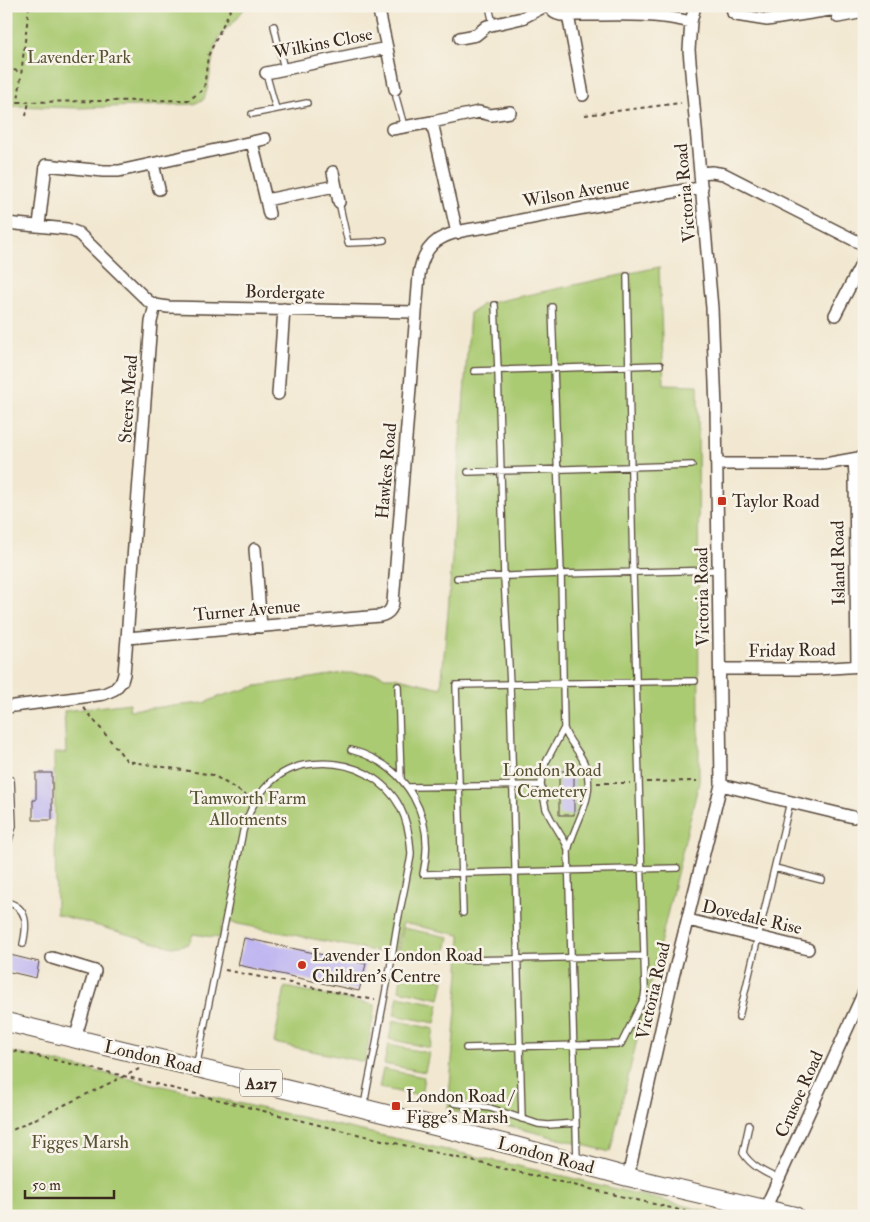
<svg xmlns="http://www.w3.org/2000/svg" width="870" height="1222" viewBox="0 0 870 1222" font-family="'IM FELL Double Pica',serif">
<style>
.green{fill:#abcb73;stroke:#737a48}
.building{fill:#c0b7f0}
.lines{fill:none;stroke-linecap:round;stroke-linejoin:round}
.lane-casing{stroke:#564639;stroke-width:8}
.street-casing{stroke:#564639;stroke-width:14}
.primary-casing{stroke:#564639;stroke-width:20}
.path{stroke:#564639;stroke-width:2;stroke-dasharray:4 4;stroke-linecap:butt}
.lane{stroke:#fff;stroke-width:5.5}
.street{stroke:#fff;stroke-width:11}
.primary{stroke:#fff;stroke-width:18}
.poi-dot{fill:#c8321e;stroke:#f7f3e8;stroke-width:2}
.labels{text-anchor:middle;stroke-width:5;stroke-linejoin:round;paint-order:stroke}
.shield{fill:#f7f3e8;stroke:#73665b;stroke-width:1}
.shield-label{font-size:16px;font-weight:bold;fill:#3b2a1e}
.street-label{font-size:18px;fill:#3b2a1e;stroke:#f7f3e8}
.park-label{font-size:18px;fill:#575233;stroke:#f7f3e8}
.poi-label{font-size:18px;fill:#3b2a1e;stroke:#f7f3e8;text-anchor:start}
</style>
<rect width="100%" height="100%" fill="#f7f3e8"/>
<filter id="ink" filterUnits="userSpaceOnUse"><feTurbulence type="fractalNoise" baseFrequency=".02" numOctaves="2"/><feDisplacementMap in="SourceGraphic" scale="10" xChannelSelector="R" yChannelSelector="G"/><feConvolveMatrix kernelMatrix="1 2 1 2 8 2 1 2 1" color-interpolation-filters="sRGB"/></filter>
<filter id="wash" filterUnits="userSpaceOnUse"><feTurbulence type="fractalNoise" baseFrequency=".0096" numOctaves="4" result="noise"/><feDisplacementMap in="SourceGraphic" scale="20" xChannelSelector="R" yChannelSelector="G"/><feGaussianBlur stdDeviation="1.12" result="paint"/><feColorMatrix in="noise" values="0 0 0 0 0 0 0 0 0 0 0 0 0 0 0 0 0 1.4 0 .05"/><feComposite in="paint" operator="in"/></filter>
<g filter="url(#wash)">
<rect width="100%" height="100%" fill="#f2e8d1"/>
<!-- green -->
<path class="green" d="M6,6H244V9C240,14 236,20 232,24C229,27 225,29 223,32C210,48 212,80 204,99L194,104L80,108L10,106L6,135Z
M659,267L664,384L698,385L699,782L610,1152L448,1110L459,972L460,935L403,923L395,955L223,921L219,938L193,934L189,944L172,947L56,914L54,753H66L64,711L130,703L129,710L204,703L221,696L257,686L344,673L379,674L385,677H394L441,688L448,612L470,313L480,307V305Z
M403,928L449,937L444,960L399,951Z
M402,972L444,980L440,999L399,990Z
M285,987L375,1005L365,1062L274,1043Z
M398,996L439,1004L435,1023L394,1015Z
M393,1020L434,1029L430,1048L389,1039Z
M388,1045L429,1053L425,1072L384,1064Z
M6,1051L567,1177L726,1216H6Z
M383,1069L424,1077L421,1096L379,1088Z"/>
<g id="blocks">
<!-- building -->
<path class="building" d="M559,771H574V815H559Z
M36,773H52V820H33V800H36Z
M244,938L366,964L359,991L238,965Z
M6,954L39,962L36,978L6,971Z"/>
</g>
</g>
<g filter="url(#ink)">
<use href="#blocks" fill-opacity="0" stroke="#564639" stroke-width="1"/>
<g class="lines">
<defs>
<path id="lane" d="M489,6L493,24
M274,26L284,69
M266,73L276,109
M396,97L404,126
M252,114L307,103
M339,202L348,243L373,242L384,240
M495,305L498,370L504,577L510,684L522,1119
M552,307L561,574L564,728C568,742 580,751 585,765C597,798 575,820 568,851L577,1160
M474,371L660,365
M468,472L692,465
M457,578L561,574L719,570
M398,686L401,779
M564,728L546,762L542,774L541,785L546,809L551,819L565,842L568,849
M351,750C408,765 436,818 423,874L677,868
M408,787L541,785
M6,851L13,826L11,780
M775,868L822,880
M6,902C29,907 27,926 23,944
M463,913L456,685L695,681
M466,960L644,956
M739,1017L790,802
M466,1048L621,1044L644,998L645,990L633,573L627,276
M194,1065L198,1058L243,831C252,799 271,772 304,765C326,761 347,763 367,774C398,792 409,817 411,853C411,860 408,868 407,875C404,894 399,913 396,931C394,944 392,956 390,969C385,994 380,1019 376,1044C372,1065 367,1086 364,1107
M454,1103L490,1108L538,1124L548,1125L576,1123
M749,1125L743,1153C751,1166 765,1173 779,1179"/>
<path id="street" d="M549,6C552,12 555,14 561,15C606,16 647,11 691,22
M732,6L733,13L736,15L767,20L836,9L835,6
M836,9L838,17L864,12
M568,15L583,95
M460,38L476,35L487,26L522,18L545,6
M387,48L395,89
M266,73L387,48L378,6
M392,129L432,122
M252,142L265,139
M153,164L159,189
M333,172L339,202
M700,173L712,172L724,174L864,245
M266,200L269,214
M6,223L67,229L78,233L148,301L155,305L151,322L127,638L124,674L122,681L115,689L104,694L76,698L6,707
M39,225L46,165L103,171H119L252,142L266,200L335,186
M457,233L432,122L479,112L491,115L510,112
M155,305L168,307L214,308L415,312
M835,315L864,259
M278,394L284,309
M854,460L855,476L857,666
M717,464H825L864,457
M255,549L261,627
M127,638L380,616C388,614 392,610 393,602L419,275C421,261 426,248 438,240C454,230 476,229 493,226C557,212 621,201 685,190L702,188
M720,669H816L863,666
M721,785L853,817
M688,920L808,949
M52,958L95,971L75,1039
M628,1177L670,989L721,785L716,408L712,308L689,50L691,22L695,6
M765,1209L864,992"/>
<path id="primary" d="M6,1022L314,1096L515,1146L628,1177L795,1216"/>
</defs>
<!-- lane casing -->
<use href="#lane" class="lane-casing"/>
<!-- street casing -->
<use href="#street" class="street-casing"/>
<!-- primary casing -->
<use href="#primary" class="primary-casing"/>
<!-- path -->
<path class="path" d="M29,6L18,102L189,100L204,89L208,56L232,6
M6,68L21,72
M585,115L681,103
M26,116L29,102
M84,708L127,761L213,775L249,797
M647,782L697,781
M597,783H630
M225,970L375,1000
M6,1049L116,1074L327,1127L705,1216
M6,1133L139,1069"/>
<!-- lane -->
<use href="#lane" class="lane"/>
<!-- street -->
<use href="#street" class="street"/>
<!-- primary -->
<use href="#primary" class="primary"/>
</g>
</g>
<!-- markers -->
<g class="poi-dot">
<rect x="717" y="496" width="10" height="10" rx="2.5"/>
<circle cx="302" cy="965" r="5"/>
<rect x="391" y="1101" width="10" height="10" rx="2.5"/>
</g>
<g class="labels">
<!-- shield labels -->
<rect class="shield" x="240" y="1069.5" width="42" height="27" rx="4"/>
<g class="shield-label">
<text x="261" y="1089">A217</text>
</g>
<!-- street labels -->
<g class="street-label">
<text transform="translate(323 43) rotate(-11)" y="6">Wilkins Close</text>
<text transform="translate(576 192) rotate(-10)" y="6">Wilson Avenue</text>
<text transform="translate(685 193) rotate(-95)" y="6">Victoria Road</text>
<text transform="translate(285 292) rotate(1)" y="6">Bordergate</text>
<text transform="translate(128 399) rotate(-86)" y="6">Steers Mead</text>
<text transform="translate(386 471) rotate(-85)" y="6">Hawkes Road</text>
<text transform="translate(838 563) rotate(-91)" y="6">Island Road</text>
<text transform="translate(702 597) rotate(-91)" y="6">Victoria Road</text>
<text transform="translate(247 610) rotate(-5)" y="6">Turner Avenue</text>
<text transform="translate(792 650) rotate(-1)" y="6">Friday Road</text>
<text transform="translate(752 917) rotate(13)" y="6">Dovedale Rise</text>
<text transform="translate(653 991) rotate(-77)" y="6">Victoria Road</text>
<text transform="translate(153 1057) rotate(13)" y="6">London Road</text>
<text transform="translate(799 1094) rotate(-66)" y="6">Crusoe Road</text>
<text transform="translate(546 1155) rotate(15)" y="6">London Road</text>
</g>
<!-- park labels -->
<g class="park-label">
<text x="79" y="63">Lavender Park</text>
<text x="552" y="776">London Road<tspan x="552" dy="21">Cemetery</tspan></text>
<text x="248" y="804">Tamworth Farm<tspan x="248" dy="21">Allotments</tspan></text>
<text x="80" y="1148">Figges Marsh</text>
</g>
<!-- poi labels -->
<g class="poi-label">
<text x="732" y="507">Taylor Road</text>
<text x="312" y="961">Lavender London Road<tspan x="312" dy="21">Children's Centre</tspan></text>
<text x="406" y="1102">London Road /<tspan x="406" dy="21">Figge's Marsh</tspan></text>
</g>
</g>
<!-- margin -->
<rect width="870" height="1222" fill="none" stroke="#f7f3e8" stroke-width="25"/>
<!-- scale -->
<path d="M25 1190v8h89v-8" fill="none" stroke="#3b2a1e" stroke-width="2.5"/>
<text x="32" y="1190" font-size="15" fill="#3b2a1e" stroke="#f7f3e8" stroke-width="4" paint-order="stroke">50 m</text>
</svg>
